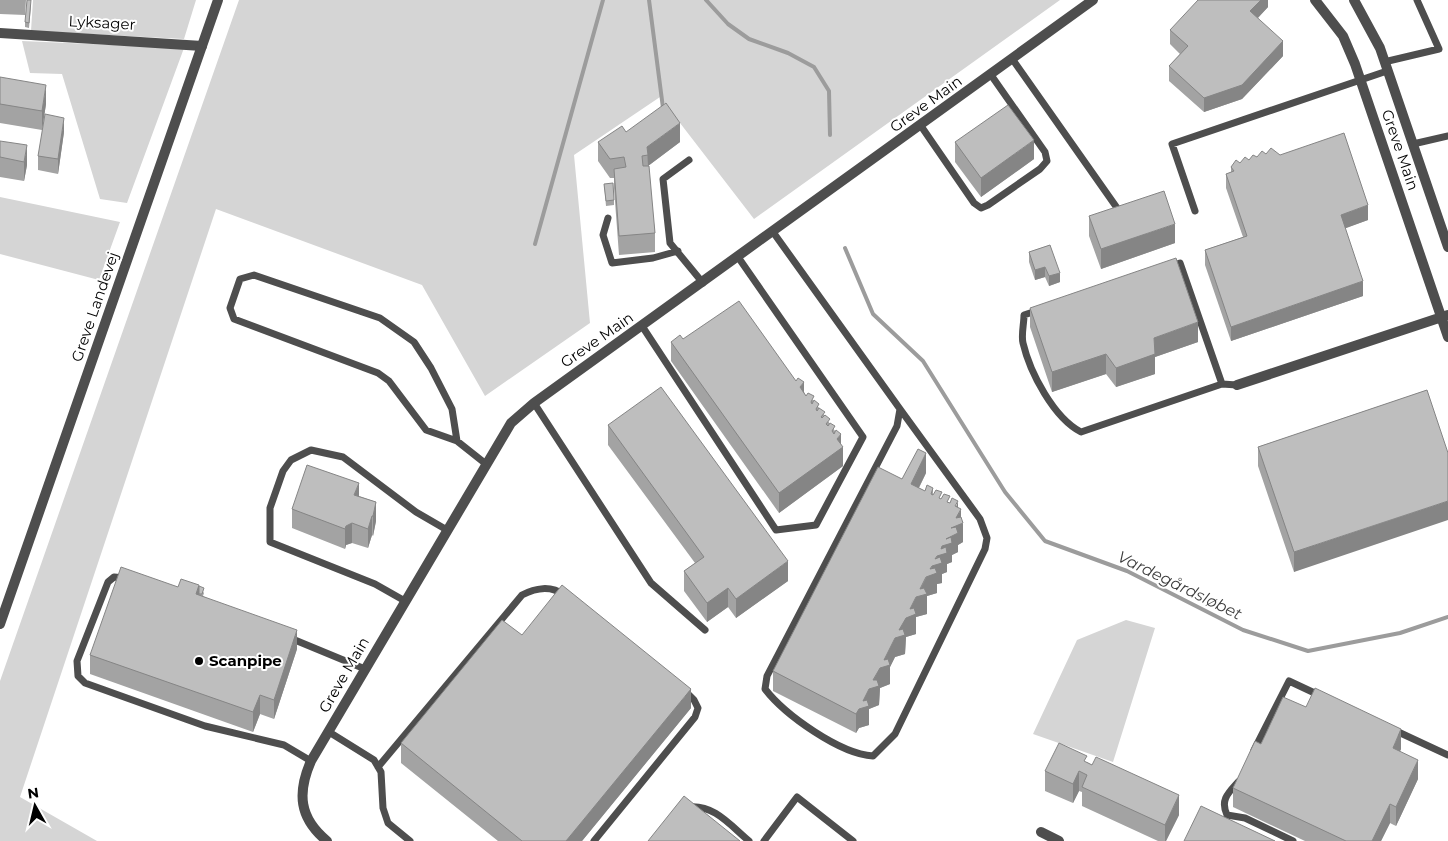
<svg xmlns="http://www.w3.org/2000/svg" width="1448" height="841" viewBox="0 0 1448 841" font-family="Montserrat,sans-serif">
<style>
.green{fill:#d5d5d5}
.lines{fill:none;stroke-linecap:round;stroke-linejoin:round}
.stream{stroke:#9c9c9c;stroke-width:4}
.service{stroke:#4e4e4e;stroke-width:7}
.minor{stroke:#4e4e4e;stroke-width:10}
.tertiary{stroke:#4e4e4e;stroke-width:10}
.wall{fill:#a3a3a3}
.shaded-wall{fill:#858585}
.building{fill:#bebebe;stroke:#858585}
.poi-dot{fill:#000;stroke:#fff;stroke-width:2}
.labels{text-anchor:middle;stroke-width:4;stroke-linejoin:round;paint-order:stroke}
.street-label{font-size:15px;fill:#000;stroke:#fff}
.poi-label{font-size:15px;font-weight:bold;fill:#000;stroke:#fff;text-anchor:start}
.water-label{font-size:16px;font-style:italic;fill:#3d3d3d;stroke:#fff}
</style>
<rect width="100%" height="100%" fill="#fff"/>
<!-- green -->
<path class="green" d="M33,0H196L184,39L31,31Z
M239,0H1060L754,219L660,97L574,155L590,323L485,396L422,285L216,209L20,797L97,841H0V681Z
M22,41L184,48L127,203L100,199L62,74L30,73Z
M0,197L120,222L99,280L0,254Z
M1126,620L1155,628L1113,762L1033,734L1077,640Z"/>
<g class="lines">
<!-- stream -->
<path class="stream" d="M649,0L663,108
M706,0L728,24L749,39L788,53L814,67L829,91L830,135
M535,244L603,0
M845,248L873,314L923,361L1005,492L1045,541L1127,571L1243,630L1308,651L1400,633L1448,617"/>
<!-- service -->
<path class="service" d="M1013,60L1122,215
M1384,62L1439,49L1417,0
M921,126L974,203L981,208L988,205L1040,169L1047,161L1045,152L991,75
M1413,144L1448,136
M689,160L663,179L670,243L703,283
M1195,211L1172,144L1387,71
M608,218L603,235L612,263L653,258L678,251
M773,232L900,409L897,426L767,676L765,689C785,715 840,754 873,756L895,734L985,549L987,538L980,519L900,409
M1180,263L1222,384L1081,432C1054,418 1030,373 1023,343C1021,335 1024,324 1024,315Z
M642,326L776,530L816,525L863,437L738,257
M1222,384L1237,385
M534,403L651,583L705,630
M457,441L426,430L389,381L378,373L234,319L230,308L240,279L254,275L380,318L414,342L431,368L452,409L457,441L486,464
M125,578L114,577L108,582L77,661L78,676L85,683L205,726L284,745L311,761
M405,601L375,584L270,542V508L283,471L291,460L311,450L343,457L416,512L447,530
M290,638L365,669
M1394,730L1448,755
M329,732L374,760L381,772L383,808L388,823L410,841
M1254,750L1289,681L1321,696
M378,767L522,595C535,588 551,585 564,595
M1238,782C1228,793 1220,800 1227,815L1245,818L1293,841
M688,807C714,804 730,825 749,841
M594,841L695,717L698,708L694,700L686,692
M764,841L797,797L853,841"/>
<!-- minor -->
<path class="minor" d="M1315,0L1343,36L1355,64L1448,337
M1354,0L1380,48L1448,247
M0,33L202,46
M1237,385L1448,315
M1041,832L1059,841
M327,841C299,818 297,793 311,761L511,423L534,403L1093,0"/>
<!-- tertiary -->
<path class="tertiary" d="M0,624L218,0"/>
</g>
<!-- wall -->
<path class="wall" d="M0,0H26L25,15L0,14Z
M1268,0V7L1258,18L1283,56L1242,99L1204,112L1169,81V66L1180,54L1170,44V30Z
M31,5L29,28L25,27V22Z
M0,77L46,104L42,130L0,123Z
M64,132L58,174L38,170V156Z
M0,141L27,165L24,181L0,177Z
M598,142H680L648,166L655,233V252L619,255L614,188V178H610L598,161Z
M955,142L1034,159L981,197L955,162Z
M1249,160L1368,220L1345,228L1363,296L1231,341L1205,265V250L1243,237L1226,188V174L1231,172V167Z
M604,184L614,200V205L606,206Z
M1089,216L1175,243L1101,269L1089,236Z
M1050,245L1060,282L1049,286L1045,277L1035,280L1029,262V252Z
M1030,308L1198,342L1155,357V374L1116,387L1106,374L1052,392L1030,327Z
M683,339L804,392L806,396L814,401L825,416L830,424L835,431L841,444L843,466L779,513L671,361V342Z
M1427,390L1294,572L1258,466V447Z
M608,425L788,581L736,618L728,607L707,622L684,591V571L695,563L608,445Z
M926,473L919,488L925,491L933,488V495L958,508L961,517L963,542L958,545V552L952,555V562L947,564V572L942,574V583L937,584V593L927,596V614L916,617V634L906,637L905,654L895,657L890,667V684L880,688L879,705L869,709V725L859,728L856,733L773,691V671L902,479Z
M359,496L376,502V521L373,536L372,535L368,548L352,543L346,545L345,549L292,528V509Z
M199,586L204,593L203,596L297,649L274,719L260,714L253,732L90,674V655Z
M522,635L691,708L582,841H498L401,763V743Z
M1306,707L1401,749L1400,751L1418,779L1396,826L1390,823L1381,841H1305L1233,807V788L1261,744Z
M1087,762L1179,815L1166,841H1158L1082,806V792L1079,791L1073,803L1045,791V771Z"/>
<!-- shaded-wall -->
<path class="shaded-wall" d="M1261,0H1268V7L1250,26V11Z
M1283,41V56L1242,99L1204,112V98Z
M46,85V104L42,130V111Z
M64,118V132L58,174V159Z
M680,123V142L648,166L647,147Z
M1034,140V159L981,197V178Z
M27,145V165L24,181V162Z
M1368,205V220L1341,230V215Z
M1175,224V243L1101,269V249Z
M1045,267V277L1035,280V270Z
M1060,273V282L1049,286V276Z
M1363,281V296L1231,341V327Z
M1198,322V342L1155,357V374L1116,387V368L1154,338Z
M1106,354V374L1052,392V372Z
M804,382V401L800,387Z
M841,434V448L843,447V466L779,513V493L837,439Z
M926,453V473L911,503V484Z
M359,483V502L354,495Z
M958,501V515L961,509V524L963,523V542L958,545V552L952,555V562L947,564V572L942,574V583L937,584V593L927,596V614L916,617V634L906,637L905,654L895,657L890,667V684L880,688L879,705L869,709V725L859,728L856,733V714L941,549Z
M1448,501V520L1294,572V552Z
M376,502V521L373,536V516Z
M372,516V535L368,548V529Z
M352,523V543L346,545L345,549V529L346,526Z
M788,561V581L736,618V599Z
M199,585V604L196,594Z
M728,588V607L707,622V603Z
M297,630V649L274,719V700Z
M691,689V708L582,841H566Z
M260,695V714L253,732V712Z
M1401,729V749L1393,767V748Z
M1418,760V779L1396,826V807Z
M1079,771V791L1073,803V784Z
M1179,795V815L1166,841H1165V825Z
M1390,804V823L1381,841H1372Z"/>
<!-- building -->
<path class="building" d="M27,0H31L29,23L25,22Z
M1198,0H1261L1250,11L1283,41L1242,85L1204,98L1169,66L1188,46L1170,30Z
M0,77L46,85L42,111L0,104Z
M666,103L680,123L647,147L648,155L642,156L643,166H649L655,233L619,236L614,169L626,167L624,157L610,159L598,142L622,126L626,132Z
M1008,105L1034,140L981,178L955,142Z
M45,114L64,118L58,159L38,156Z
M1344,133L1368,205L1341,215L1363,281L1231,327L1205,250L1247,236L1226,174L1234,171L1231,167L1236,160L1240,163L1245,157L1249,160L1253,155L1257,157L1262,151L1266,154L1271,148L1280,155Z
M0,141L27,145L24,162L0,157Z
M613,183L614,200L606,201L604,184Z
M1164,191L1175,224L1101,249L1089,216Z
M1050,245L1060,273L1049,276L1045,267L1035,270L1029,252Z
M1176,258L1198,322L1154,338L1155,354L1116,368L1106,354L1052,372L1030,308Z
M739,301L796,381L798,378L804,382L800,387L806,396L808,393L814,396L811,402L812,404L814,400L819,404L816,409L817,411L819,408L825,412L821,417L822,418L825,415L830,419L826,424L828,426L830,423L835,426L832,431L834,434L836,430L841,434L837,439L843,447L779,493L671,342L680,335L683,339Z
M661,387L788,561L736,599L728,588L707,603L684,571L704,557L608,425Z
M1427,390L1448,453V501L1294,552L1258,447Z
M918,449L926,453L911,484L925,491L927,485L933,488L931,494L933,495L936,490L942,492L939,498L941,499L944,494L950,496L947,502L950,503L952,498L958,501L955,506L961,509L956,518L961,517L963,523L951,528L956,527L958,533L946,539L951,537L952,543L942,546L941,549L946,547L947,553L937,556L935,559L940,557L942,563L932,566L930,569L935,568L937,573L926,577L920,589L924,588L927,594L916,597L910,609L914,608L916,614L906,618L899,630L903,629L905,635L895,638L884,660L888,659L890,665L880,668L873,680H877L879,686L869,689L863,701L867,700L869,706L859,709L856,714L773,671L878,467L902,479Z
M307,465L359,483L354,495L376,502L373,516H372L368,529L352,523L346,526L345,529L292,509Z
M121,567L178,587L181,579L199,585L196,594L297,630L274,700L260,695L253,712L90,655Z
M562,585L691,689L566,841H522L401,743L502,620L522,635Z
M199,586L204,588L202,594H199Z
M1315,688L1401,729L1393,748L1418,760L1396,807L1390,804L1372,841H1346L1233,788L1255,741L1261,744L1283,697L1306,707Z
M1059,743L1087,756L1084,761L1092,765L1096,757L1179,795L1165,825L1082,787L1087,775L1079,771L1073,784L1045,771Z
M684,796L740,841H648Z
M1201,806L1275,841H1184Z"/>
<!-- markers -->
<circle class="poi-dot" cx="199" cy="661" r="5"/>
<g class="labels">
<!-- street labels -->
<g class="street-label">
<text transform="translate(102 23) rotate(3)" y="5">Lyksager</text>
<text transform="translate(926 104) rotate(-36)" y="5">Greve Main</text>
<text transform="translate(1400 150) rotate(71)" y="5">Greve Main</text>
<text transform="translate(95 307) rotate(-71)" y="5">Greve Landevej</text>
<text transform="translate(597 340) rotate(-35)" y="5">Greve Main</text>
<text transform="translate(344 675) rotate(-60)" y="5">Greve Main</text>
</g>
<!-- poi labels -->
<g class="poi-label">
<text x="209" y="666">Scanpipe</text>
</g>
<!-- water labels -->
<g class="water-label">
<text transform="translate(1180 585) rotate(26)" y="6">Vardegårdsløbet</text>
</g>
</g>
<!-- north arrow -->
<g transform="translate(35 806) rotate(352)" stroke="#ffffff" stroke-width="4" paint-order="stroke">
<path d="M0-4L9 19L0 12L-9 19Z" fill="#000000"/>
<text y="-8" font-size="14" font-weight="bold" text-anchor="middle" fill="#000000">N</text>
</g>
</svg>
